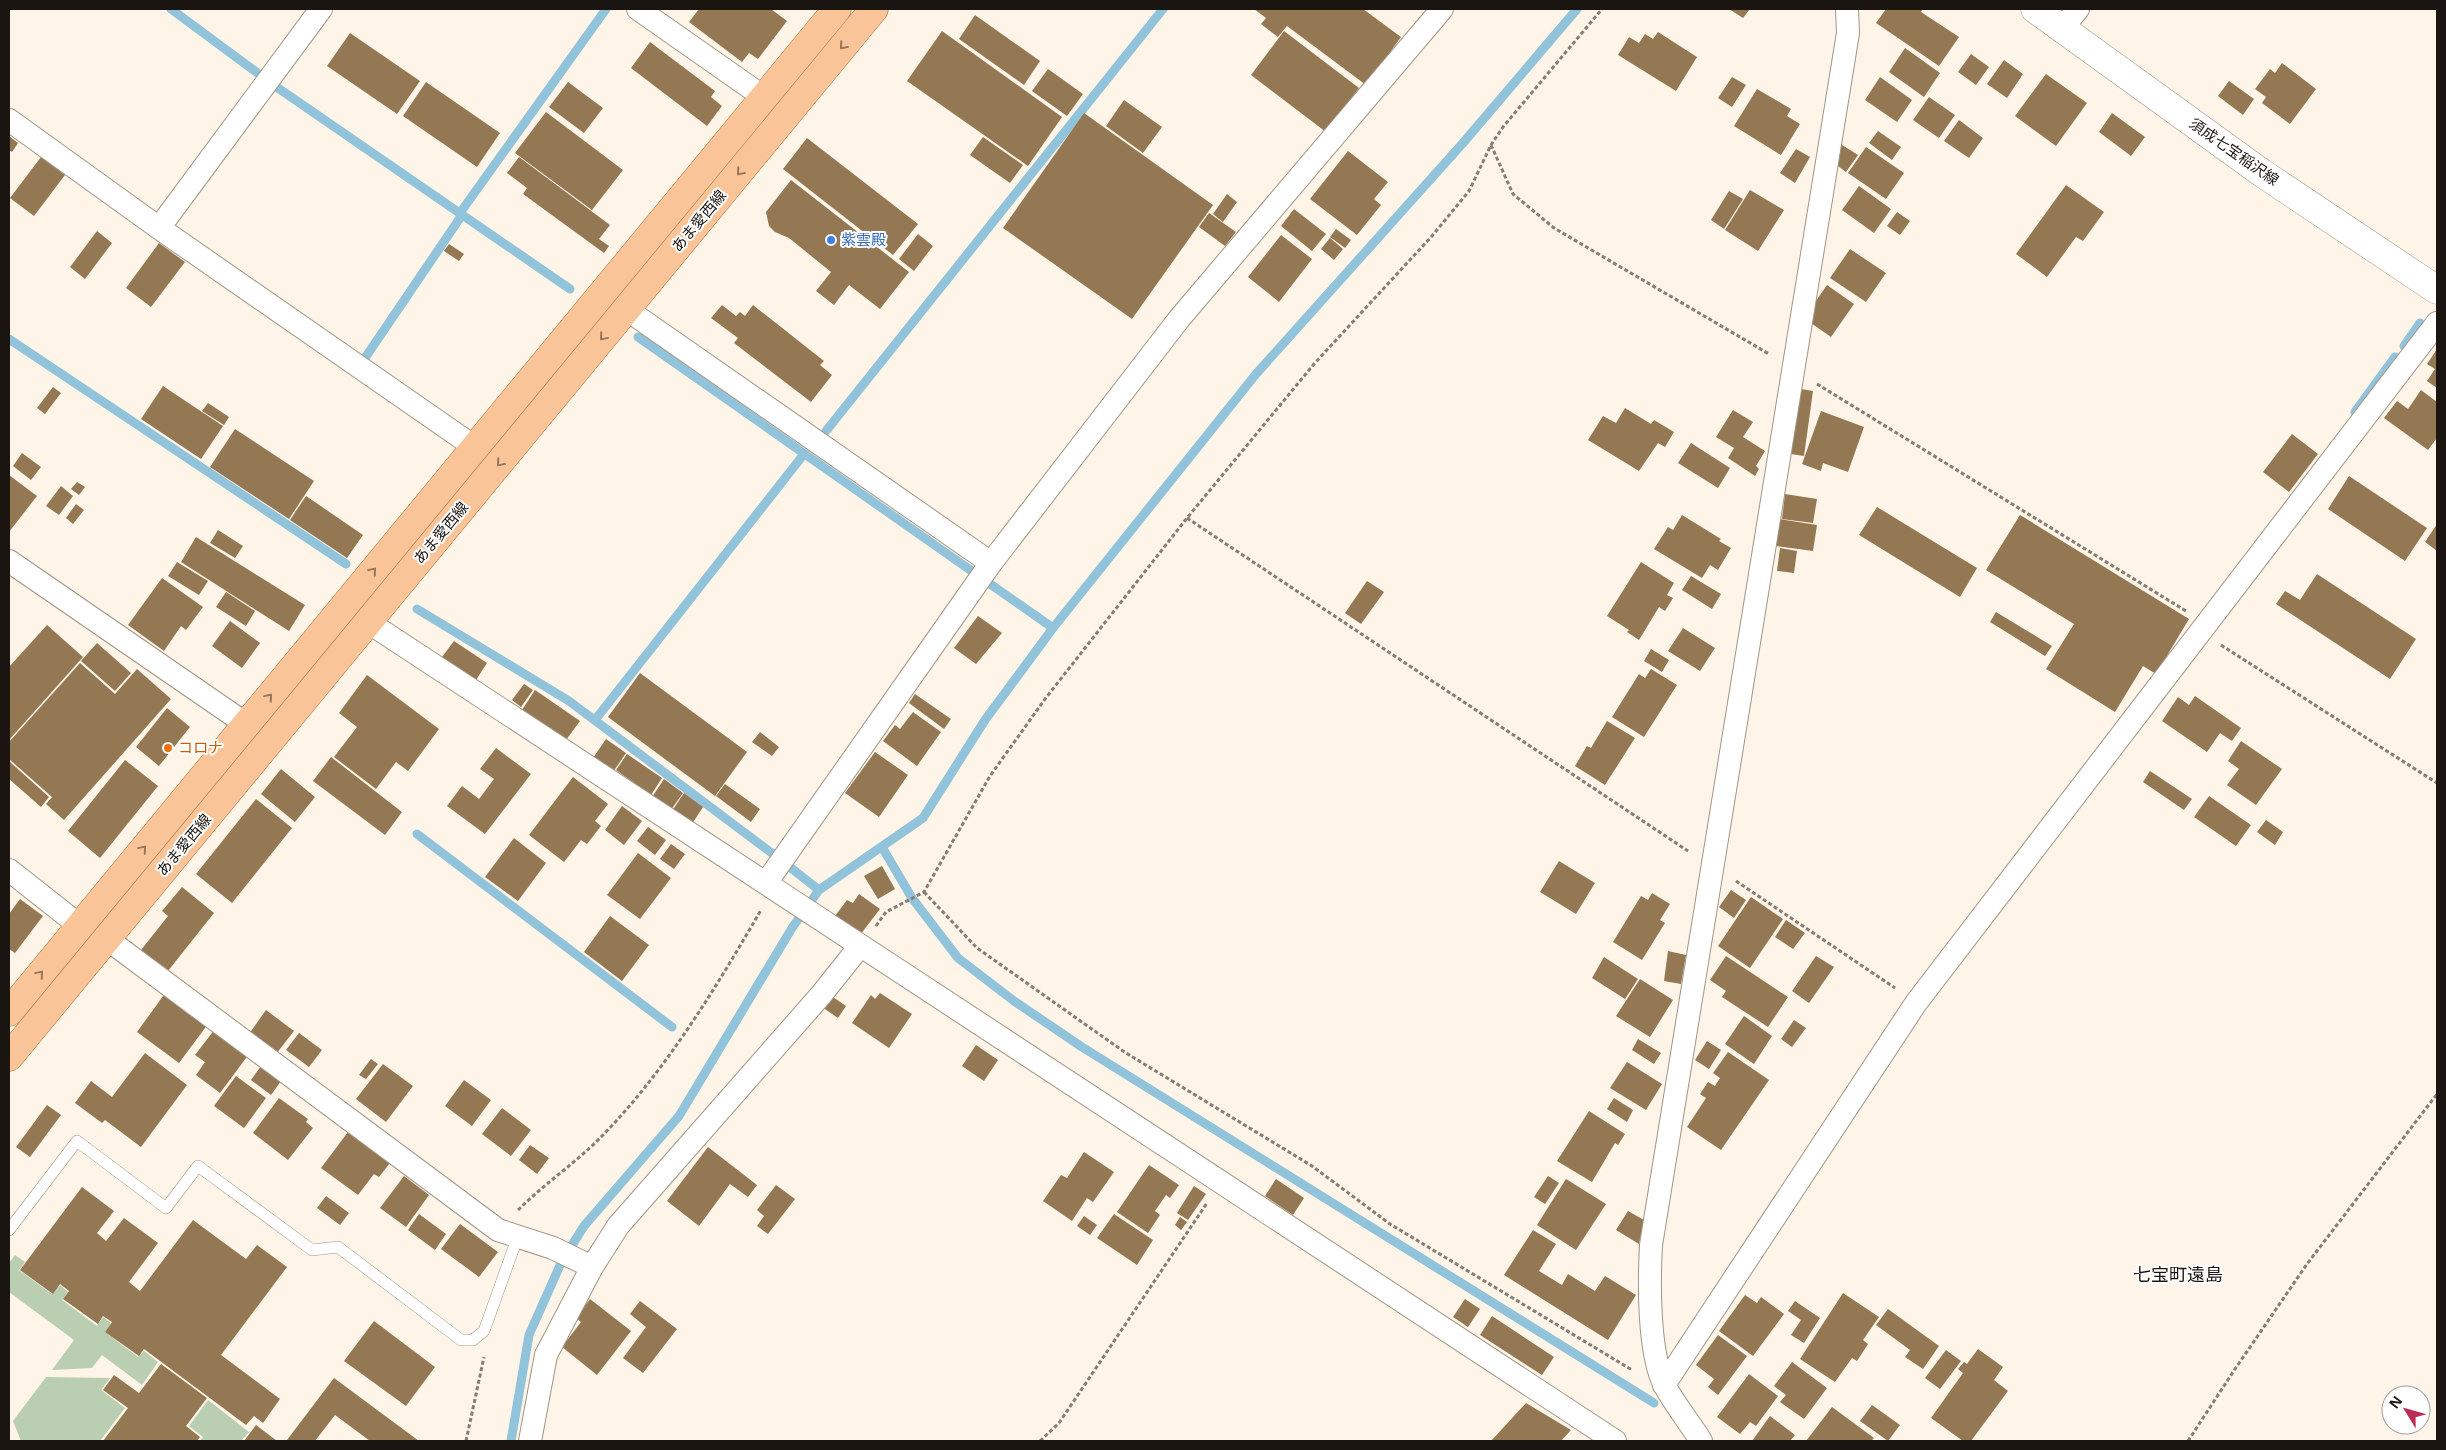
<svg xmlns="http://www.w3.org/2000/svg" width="2446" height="1450" viewBox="0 0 2446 1450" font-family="'Noto Sans','Noto Sans JP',sans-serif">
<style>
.green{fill:#baceb1}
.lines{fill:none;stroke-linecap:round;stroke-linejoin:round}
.stream{stroke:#91c3db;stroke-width:9}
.building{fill:#947853}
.service-casing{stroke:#a19586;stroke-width:12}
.minor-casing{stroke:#a19586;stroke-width:24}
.secondary-casing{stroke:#a19586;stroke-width:29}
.primary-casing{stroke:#a86f3c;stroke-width:29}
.path{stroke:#867e75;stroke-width:3;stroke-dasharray:4 2.5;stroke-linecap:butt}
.service{stroke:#fff;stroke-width:11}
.minor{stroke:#fff;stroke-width:22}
.secondary{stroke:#fff;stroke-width:28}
.primary{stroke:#f9c598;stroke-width:28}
.oneway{stroke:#95765b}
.shop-dot{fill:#3f7fe0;stroke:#fff;stroke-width:2}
.food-dot{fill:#e8710a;stroke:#fff;stroke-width:2}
.labels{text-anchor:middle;stroke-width:4;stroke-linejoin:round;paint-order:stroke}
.street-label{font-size:15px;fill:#1a1510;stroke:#fff}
.shop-label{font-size:15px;fill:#366cbe;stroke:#fff;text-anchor:start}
.food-label{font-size:15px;fill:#c56008;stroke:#fff;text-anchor:start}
.quarter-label{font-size:18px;fill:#1a1510;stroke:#fff}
</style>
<rect width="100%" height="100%" fill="#fef4e7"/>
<!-- green -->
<path class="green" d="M15,1255L25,1262L19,1270L52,1294L60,1285L68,1292L62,1300L97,1326L103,1317L111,1323L105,1332L138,1357L144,1351L158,1362L142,1385L102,1355L92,1368L52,1370L74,1340L9,1292V1263Z
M46,1377L110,1378L101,1390L125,1408L100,1441H21L13,1421Z
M208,1400L249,1432L241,1441H200L203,1437L189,1426Z"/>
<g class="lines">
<!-- stream -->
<path class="stream" d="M171,9L259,74
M278,88L570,289
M460,213L606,9
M638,337L1053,628
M9,339L346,564
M2404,346L2420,323
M365,358L462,215
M2355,412L2395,357
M826,431L1163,9
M417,609L569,701L773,854
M595,720L804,454
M417,834L672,1027
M882,847L912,898L958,958L1014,1001L1082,1047L1654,1403
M791,868L819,890
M511,1441L529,1335L561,1263L584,1226L679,1116L792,928L819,890L923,818L985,720L1053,628L1256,374L1463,143L1577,9"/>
</g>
<!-- building -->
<path class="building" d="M699,9H771L787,21L758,59L749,53L742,62L689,22Z
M1254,9H1363L1401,37L1366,85L1287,26L1278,37L1261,24L1266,18Z
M1729,9H1750L1743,18Z
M1886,9H1923L1921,12L1959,37L1939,66L1876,23Z
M975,15L1040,61L1024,85L959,39Z
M942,31L1062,117L1028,166L907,81Z
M1284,31L1359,88L1326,132L1251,75Z
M1658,32L1697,57L1676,91L1618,55L1629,37L1639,43L1645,34L1653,39Z
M350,33L420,81L397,114L327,66Z
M650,42L715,91L711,97L722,106L707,126L631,68Z
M1905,48L1940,73L1924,97L1889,72Z
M1971,54L1989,67L1976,85L1958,72Z
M2004,60L2023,74L2007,98L1987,84Z
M2282,63L2316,89L2290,124L2262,103L2266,97L2255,89L2270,69L2275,73Z
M1048,69L1083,94L1067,116L1032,91Z
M2046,74L2087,103L2056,146L2015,116Z
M1732,77L1746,85L1732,107L1718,98Z
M1880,77L1912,100L1897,122L1865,100Z
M2229,81L2254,99L2243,115L2218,96Z
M426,82L500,133L477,167L403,116Z
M568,82L603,108L584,133L549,107Z
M1757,89L1791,109L1787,116L1800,124L1781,155L1734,126Z
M1929,97L1955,115L1939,138L1913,120Z
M1124,100L1162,127L1143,153L1106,126Z
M546,112L623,170L592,210L515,153Z
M1084,113L1213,205L1132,319L1003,228Z
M2112,113L2145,137L2131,156L2099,132Z
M1959,120L1983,138L1969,158L1944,141Z
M1878,131L1901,147L1892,160L1869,143Z
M9,136L18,143L12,152L9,150Z
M983,137L1023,165L1010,183L970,155Z
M807,138L918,224L893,255L783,169Z
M1839,143L1858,155L1846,172L1834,163Z
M1866,147L1904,173L1886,199L1848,173Z
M1796,149L1810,157L1795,183L1780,173Z
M1348,151L1388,182L1374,199L1381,205L1357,235L1310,199Z
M41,157L65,175L34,216L10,198Z
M519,157L610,225L599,239L609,246L604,253L523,194L527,188L507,173Z
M791,180L909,272L880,309L849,285L834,305L816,291L831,272L789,238L775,232L769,226L766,212Z
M2066,185L2104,212L2083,241L2076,237L2047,277L2016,254Z
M1859,186L1891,209L1874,233L1842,210Z
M1750,190L1784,210L1758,251L1725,230Z
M1729,191L1743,199L1724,229L1711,220Z
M1227,194L1237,202L1223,222L1213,214Z
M1294,209L1326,234L1312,251L1281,226Z
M1897,212L1910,221L1900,235L1887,226Z
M1209,213L1236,232L1225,246L1199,227Z
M1336,229L1351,240L1345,248L1330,237Z
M97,231L112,243L85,279L70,267Z
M918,234L933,246L914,271L899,259Z
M1281,235L1312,259L1279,302L1248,277Z
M1330,238L1343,249L1334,260L1321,249Z
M159,243L185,262L151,307L126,288Z
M449,244L464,254L459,261L444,251Z
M1850,249L1886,273L1866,302L1830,278Z
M1827,285L1854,304L1831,337L1808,321L1815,311L1811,308Z
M722,305L736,316L740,312L745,316L753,305L824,361L820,365L832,375L811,402L734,343L738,338L711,318Z
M2437,349V388L2427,381L2435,369L2427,364Z
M163,386L223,426L201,459L141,419Z
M53,387L61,393L45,414L37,408Z
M1801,389L1813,391L1804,456L1791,454Z
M2421,390L2437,402V438L2428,450L2384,418L2397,401L2408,409Z
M208,403L229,417L224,425L202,411Z
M1625,408L1651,424L1654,420L1674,432L1665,447L1658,443L1639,471L1588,440L1603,416L1616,423Z
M1733,410L1753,422L1743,437L1765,451L1756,466L1759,469L1755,476L1728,458L1734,448L1716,437Z
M1821,411L1864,427L1848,472L1823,463L1821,471L1802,464Z
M235,429L314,481L289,519L210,467Z
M2292,434L2318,454L2289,492L2263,472Z
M1691,443L1730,468L1718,488L1678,463Z
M22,453L41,467L31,480L13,466Z
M9,475L37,496L9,532Z
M2349,476L2427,528L2405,561L2328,509Z
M77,482L85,487L79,495L71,489Z
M61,486L73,496L59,515L46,506Z
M1785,494L1817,499L1813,523L1782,519Z
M306,496L363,535L347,558L290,520Z
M76,504L84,510L73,524L66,518Z
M1877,507L1977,568L1960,597L1859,535Z
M1682,515L1721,539L1719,541L1731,548L1718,570L1710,565L1702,578L1654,549L1668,527L1673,530Z
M2020,515L2189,619L2156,674L2143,666L2115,712L2046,669L2074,624L1986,570Z
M1779,519L1817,525L1813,551L1776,546Z
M2437,524V551L2425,542Z
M218,530L243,546L235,558L210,543Z
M196,537L305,605L289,631L181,562Z
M1780,548L1797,551L1794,573L1777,571Z
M177,562L208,581L199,595L168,576Z
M1641,562L1674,583L1667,595L1673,598L1665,611L1659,607L1639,640L1627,632L1629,630L1607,616Z
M2317,574L2416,639L2390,679L2276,604L2285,591L2300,600Z
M1691,576L1721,594L1712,609L1682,590Z
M162,578L203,607L186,630L181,626L164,651L128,625Z
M1367,581L1384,592L1361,624L1345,613Z
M226,592L255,611L246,626L216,607Z
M1996,612L2052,646L2045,656L1990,622Z
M978,616L1002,633L976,664L954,648Z
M230,621L260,643L242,668L212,646Z
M47,625L83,657L9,740V667Z
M1683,628L1715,648L1700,671L1668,651Z
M454,641L487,663L476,680L442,657Z
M97,643L131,673L115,691L81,661Z
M1651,649L1669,660L1662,672L1644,661Z
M80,663L115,694L137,669L171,699L64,820L46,804L52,797L9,759V742Z
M1651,669L1677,685L1644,737L1612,717L1639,674L1645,678Z
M640,673L747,752L715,796L608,717Z
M367,675L439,729L408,771L396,762L376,789L334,757L357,727L339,713Z
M524,684L533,690L521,707L512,700Z
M535,690L580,721L566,740L522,710Z
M915,694L951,719L944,729L909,703Z
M2195,696L2241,728L2232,741L2220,733L2207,752L2162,721L2178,697L2189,705Z
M167,708L190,727L159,766L136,747Z
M913,712L941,732L917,766L883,741L895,725L900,729Z
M1607,721L1635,738L1605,785L1575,766L1587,746L1591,748Z
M760,732L779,747L772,756L752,742Z
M606,739L626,753L613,772L593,758Z
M2241,741L2282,769L2256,805L2227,785L2239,769L2228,761Z
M496,748L531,774L485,834L447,806L462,786L479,799L494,779L480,769Z
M875,752L908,775L879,817L845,793Z
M627,754L662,778L651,795L616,770Z
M331,757L402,812L385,835L313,781Z
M125,760L158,786L100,858L68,831Z
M9,761L49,797L41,807L9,779Z
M281,769L315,797L295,822L261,794Z
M2150,771L2192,799L2184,810L2143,782Z
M573,777L608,804L595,821L601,826L587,844L581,840L564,862L529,835Z
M664,779L683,793L671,810L652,797Z
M725,784L760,809L751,822L716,796Z
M684,793L703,807L692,824L672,811Z
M2209,796L2251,825L2236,846L2194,817Z
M256,799L292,828L232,903L196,874Z
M622,806L642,821L624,845L605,830Z
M2266,820L2283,832L2275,845L2257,832Z
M648,827L666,840L655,855L637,841Z
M514,838L546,863L518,901L485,877Z
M671,844L685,854L674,869L660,859Z
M638,853L671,878L640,919L607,895Z
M1559,861L1595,883L1576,914L1540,892Z
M882,866L895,889L878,899L864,876Z
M182,887L214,913L168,971L141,950L168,916L162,911Z
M1731,890L1746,900L1734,918L1719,907Z
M1652,893L1670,904L1660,920L1665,923L1642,960L1613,942L1641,896L1648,900Z
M859,894L880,909L860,935L835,916L847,900L853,903Z
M1751,897L1783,919L1750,968L1718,946Z
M20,899L43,916L15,953L9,949V914Z
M610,916L649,945L622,981L584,952Z
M1786,920L1805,933L1793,949L1775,937Z
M1668,951L1686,955L1681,984L1664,981Z
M1726,956L1788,997L1768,1027L1722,997L1726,991L1710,980Z
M1816,956L1834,967L1809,1003L1792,991Z
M1604,957L1638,979L1625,999L1592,978Z
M1640,979L1673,1000L1650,1037L1616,1016Z
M166,992L208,1024L179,1063L137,1032Z
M880,993L912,1014L889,1048L852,1023L871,995L875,999Z
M830,995L846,1006L838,1018L822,1007Z
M266,1010L294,1031L276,1054L249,1034Z
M1744,1016L1772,1036L1754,1064L1725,1044Z
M1794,1020L1806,1028L1792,1047L1781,1039Z
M215,1029L249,1054L220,1093L196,1075L205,1062L195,1055Z
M299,1033L322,1050L309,1067L286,1050Z
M1638,1039L1661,1053L1654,1064L1632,1050Z
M1707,1041L1721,1050L1709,1069L1695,1060Z
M976,1045L998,1060L984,1081L962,1066Z
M1728,1052L1769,1080L1721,1150L1687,1127L1706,1098L1700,1094L1708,1082L1715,1086L1720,1078L1713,1073Z
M145,1053L187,1085L141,1147L105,1120L102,1123L75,1103L91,1081L112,1097Z
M371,1059L378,1064L366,1079L359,1075Z
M1627,1062L1662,1084L1646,1110L1610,1088Z
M383,1064L413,1086L386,1122L356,1099Z
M261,1066L281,1081L271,1095L251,1080Z
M236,1076L266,1098L244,1128L214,1106Z
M464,1080L491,1100L472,1126L445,1106Z
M279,1098L308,1119L306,1122L313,1128L288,1160L253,1133Z
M1614,1098L1633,1110L1627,1122L1607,1109Z
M47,1105L61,1115L30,1157L16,1147Z
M502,1108L531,1130L511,1156L482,1134Z
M1589,1111L1625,1134L1618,1145L1615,1143L1592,1182L1557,1161Z
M348,1132L390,1163L379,1177L374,1174L358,1195L321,1168Z
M530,1145L549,1158L537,1174L519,1160Z
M708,1147L757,1185L748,1197L730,1184L699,1226L667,1201Z
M1084,1152L1114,1172L1093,1202L1087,1198L1072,1221L1043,1201L1061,1175L1067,1178Z
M1149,1165L1179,1185L1170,1198L1166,1195L1155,1211L1160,1215L1148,1233L1117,1212Z
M404,1176L429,1195L406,1227L380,1208Z
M1548,1176L1559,1183L1545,1204L1534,1197Z
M1276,1179L1304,1198L1293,1215L1265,1196Z
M1566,1179L1606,1204L1576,1250L1537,1225Z
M776,1185L795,1199L768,1234L757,1226L764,1216L757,1210Z
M1194,1186L1206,1194L1188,1220L1177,1213Z
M82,1187L114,1211L97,1233L106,1241L124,1218L158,1243L129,1282L140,1291L193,1220L246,1259L257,1245L287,1267L221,1355L280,1399L263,1423L254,1416L246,1425L144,1349L139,1356L105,1332L112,1322L103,1316L98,1324L63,1299L69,1291L60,1284L53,1294L20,1270Z
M326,1196L349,1213L340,1225L317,1208Z
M1628,1211L1644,1220L1639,1244L1616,1230Z
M419,1214L446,1234L435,1250L408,1230Z
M1114,1214L1153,1240L1137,1265L1097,1238Z
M1084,1216L1097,1225L1090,1235L1077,1226Z
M1180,1217L1187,1222L1181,1230L1175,1225Z
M460,1224L498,1252L479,1277L441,1249Z
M1533,1230L1556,1244L1539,1271L1562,1285L1568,1274L1595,1291L1605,1276L1636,1295L1608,1340L1504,1275Z
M1843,1293L1879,1317L1863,1340L1868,1344L1857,1361L1852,1358L1835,1382L1800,1359Z
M1745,1295L1757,1303L1761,1297L1784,1314L1753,1356L1719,1331Z
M590,1299L631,1331L597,1375L562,1347L581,1322L576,1318Z
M1465,1299L1480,1309L1468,1327L1453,1317Z
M640,1301L677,1329L643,1373L623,1358L646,1327L630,1314Z
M1795,1301L1820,1318L1804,1343L1791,1335L1801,1320L1788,1311Z
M1888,1309L1939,1346L1923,1369L1905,1357L1910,1350L1876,1325Z
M1492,1316L1554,1357L1542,1375L1480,1335Z
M374,1321L435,1367L406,1406L344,1361Z
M1718,1335L1747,1356L1718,1395L1708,1387L1714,1379L1696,1365Z
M1978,1349L2003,1367L1994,1380L2008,1391L1971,1441H1963L1931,1418L1963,1373L1958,1369L1964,1362L1967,1364Z
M1946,1350L1961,1361L1940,1389L1925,1378Z
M1792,1362L1827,1388L1804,1419L1780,1402L1786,1395L1774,1386Z
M161,1364L207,1398L186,1426L200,1437L197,1441H103L128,1408L103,1390L114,1375L139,1393Z
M1749,1374L1778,1396L1756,1426L1750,1422L1740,1434L1717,1417Z
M334,1378L419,1441H370L335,1415L315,1441L287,1440Z
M1526,1403L1571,1430L1561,1441H1491Z
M1872,1405L1900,1425L1888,1441L1860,1421Z
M1832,1407L1874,1438L1871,1441H1806Z
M1770,1416L1795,1435L1790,1441H1752Z
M256,1425L277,1441H244Z"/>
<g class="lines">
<defs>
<path id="service" d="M9,1230L77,1141L166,1208L198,1166L312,1250L338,1247L461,1340H473L484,1331L518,1236"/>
<path id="minor" d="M638,9L765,98
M2062,29L2078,9
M9,120L159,228L476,448
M159,228L321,9
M626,309L991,563
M9,561L246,724
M368,622L1615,1441
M9,870L80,926
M766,883L991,563L1179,319L1442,9
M107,939L498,1230L553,1248L592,1267
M1664,1385L1916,1003L2437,323
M530,1441L546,1355L592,1267L618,1226L821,995L860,946
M1701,1441C1690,1423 1675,1405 1665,1386C1648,1353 1649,1282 1651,1245L1848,33L1847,9"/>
<path id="secondary" d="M2035,9L2262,173L2437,290"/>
<path id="primary" d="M9,1012L837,9
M9,1057L874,9"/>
</defs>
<!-- service casing -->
<use href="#service" class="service-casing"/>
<!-- minor casing -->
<use href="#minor" class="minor-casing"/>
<!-- secondary casing -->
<use href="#secondary" class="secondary-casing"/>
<!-- primary casing -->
<use href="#primary" class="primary-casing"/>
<!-- path -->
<path class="path" d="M1491,145L1513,194L1554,228L1769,354
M1817,384L2186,611
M1187,518L1688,851
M2221,645L2437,783
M1736,881L1895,988
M924,892L977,948L1126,1053L1312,1166L1390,1224L1632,1370
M876,926L886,912L924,892L990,776L1045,699L1187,518L1314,364L1432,236L1469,191L1491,145L1503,127L1602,9
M518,1210C542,1186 571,1166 595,1143C662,1077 714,991 761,910
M466,1441L484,1357
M1040,1441L1059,1423L1207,1203
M2188,1441L2235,1369L2307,1264L2437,1094"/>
<!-- service -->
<use href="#service" class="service"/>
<!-- minor -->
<use href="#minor" class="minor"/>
<!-- secondary -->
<use href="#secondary" class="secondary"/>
<!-- primary -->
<use href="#primary" class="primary"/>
</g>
<!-- one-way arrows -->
<defs><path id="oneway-chevron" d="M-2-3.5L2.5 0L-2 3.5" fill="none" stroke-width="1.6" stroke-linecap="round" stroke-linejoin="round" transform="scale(1.25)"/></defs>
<g class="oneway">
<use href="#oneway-chevron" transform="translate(843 46) rotate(130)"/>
<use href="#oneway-chevron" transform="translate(740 172) rotate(130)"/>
<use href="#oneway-chevron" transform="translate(603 337) rotate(130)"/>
<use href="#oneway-chevron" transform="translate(500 463) rotate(130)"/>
<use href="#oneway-chevron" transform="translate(373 571) rotate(-50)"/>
<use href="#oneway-chevron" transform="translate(269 697) rotate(-50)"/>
<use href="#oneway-chevron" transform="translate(143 849) rotate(-50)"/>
<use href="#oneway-chevron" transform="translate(40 974) rotate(-50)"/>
</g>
<!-- markers -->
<circle class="shop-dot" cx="831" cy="240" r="5"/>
<circle class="food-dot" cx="168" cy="748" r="5"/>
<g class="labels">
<!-- street labels -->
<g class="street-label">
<text transform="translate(2234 152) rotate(35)" y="5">須成七宝稲沢線</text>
<text transform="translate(699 221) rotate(-50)" y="5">あま愛西線</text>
<text transform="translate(441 533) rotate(-50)" y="5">あま愛西線</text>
<text transform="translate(184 845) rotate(-50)" y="5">あま愛西線</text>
</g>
<!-- shop labels -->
<g class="shop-label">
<text x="841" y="245">紫雲殿</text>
</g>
<!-- food labels -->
<g class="food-label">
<text x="178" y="753">コロナ</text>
</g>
<!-- quarter labels -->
<g class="quarter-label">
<text x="2178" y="1281">七宝町遠島</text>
</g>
</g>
<!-- border -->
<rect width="2446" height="1450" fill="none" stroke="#1a1510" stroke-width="20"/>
<!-- north arrow -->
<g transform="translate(2406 1410) rotate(307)"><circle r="24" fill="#ffffff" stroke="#a3a19f"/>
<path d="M0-4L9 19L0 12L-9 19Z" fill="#bc2d56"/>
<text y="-8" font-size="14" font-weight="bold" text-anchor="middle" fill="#1a1510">N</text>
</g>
</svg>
